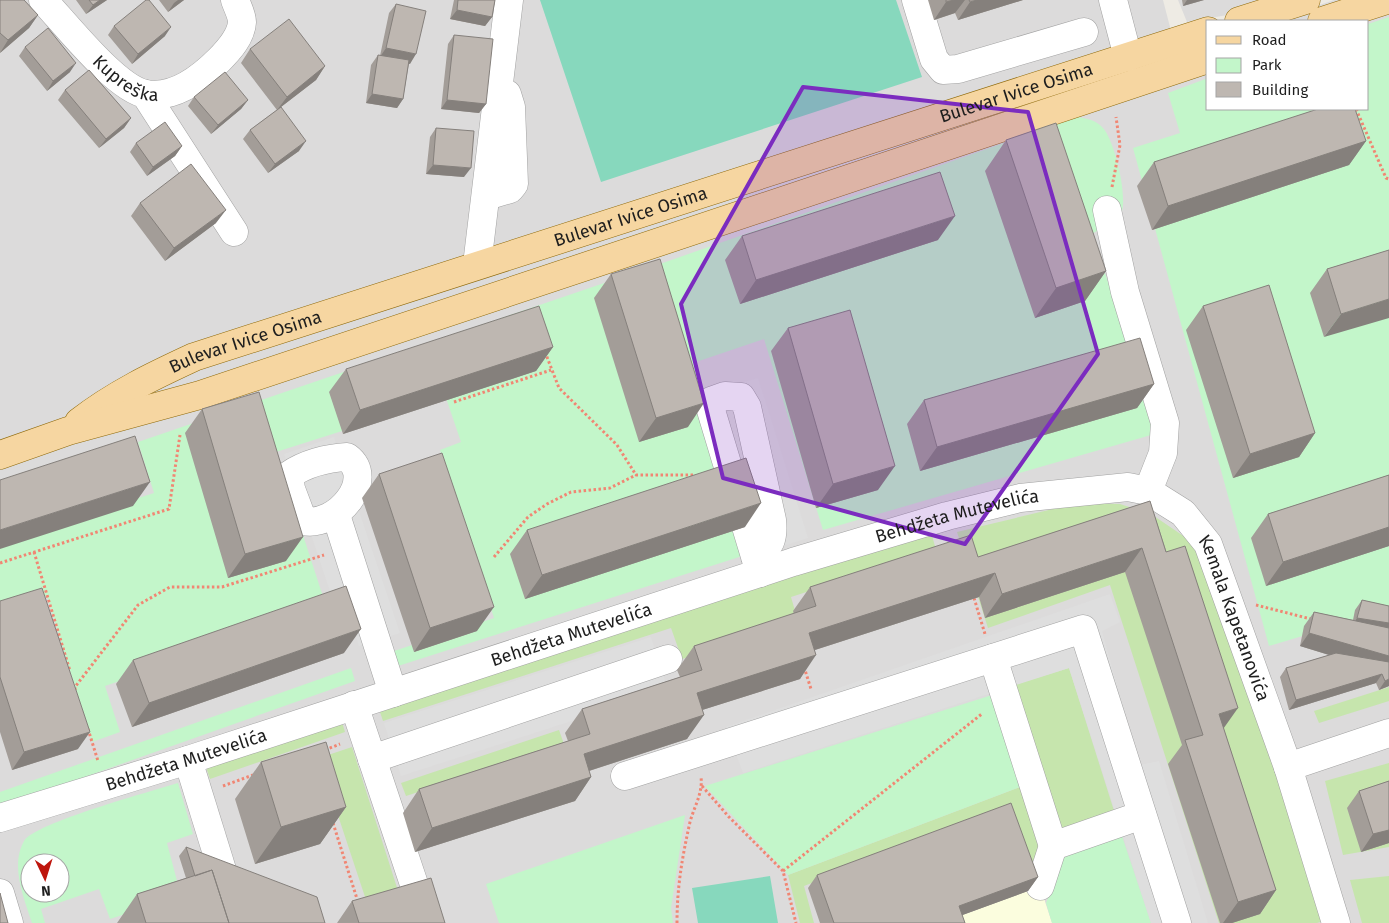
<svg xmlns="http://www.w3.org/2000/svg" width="1389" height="923" viewBox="0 0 1389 923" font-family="'Fira Sans',sans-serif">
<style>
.residential{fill:#dcdbdb;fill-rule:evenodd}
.education{fill:#fbfdde}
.grass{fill:#c6e5ad}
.park{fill:#c3f6ca;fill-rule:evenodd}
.pitch{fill:#87d8bd}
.parking{fill:#dedede}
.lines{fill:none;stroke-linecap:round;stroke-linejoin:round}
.minor-casing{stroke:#a2a2a2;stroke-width:29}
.major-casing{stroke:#8e690a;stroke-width:29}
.path{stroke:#f18673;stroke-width:3;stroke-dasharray:2.5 2.5;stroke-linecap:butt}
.minor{stroke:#fff;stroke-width:28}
.major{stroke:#f6d6a1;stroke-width:28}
.wall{fill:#a39d98}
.shaded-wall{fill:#85807c}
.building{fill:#beb7b1;stroke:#85807c}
.marked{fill:#7b2cbf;fill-opacity:0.2;stroke:#7b2cbf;stroke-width:4;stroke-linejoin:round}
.labels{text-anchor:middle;stroke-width:4;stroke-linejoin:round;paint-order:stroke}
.street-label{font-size:18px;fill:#1e1e1e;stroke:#fff}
</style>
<rect width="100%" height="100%" fill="#eeebe4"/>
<!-- residential -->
<path class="residential" d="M0,0H1163L1177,54L1208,44V109H1368V21H1273L1334,0H1389V923H0ZM30,863H60V893H30Z
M1178,0H1314L1187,22Z"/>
<!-- education -->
<path class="education" d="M1040,886L1052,923H950L949,920Z"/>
<!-- grass -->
<path class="grass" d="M1078,503L1120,504L1151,514L1207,552L1326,920L1317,923H1219L1110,585L988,628L957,532Z
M931,532L936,550L791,597L798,621L682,659L671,628L383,721L379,709Z
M1069,668L1116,817L1056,839L1007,687Z
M1389,687V701L1319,723L1314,711Z
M341,719L345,732L210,779L206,767Z
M559,730L564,744L406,796L401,783Z
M352,747L400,897L368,906L319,758Z
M1389,763V847L1343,855L1325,781Z
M1025,785L1038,823L1041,859L1026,869L1005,809L804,886L814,923H800L788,875Z
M1389,876V923H1362L1350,880Z"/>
<!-- park -->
<path class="park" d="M1389,17V610L1269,646L1133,148L1180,133L1168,93L1208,78V109H1368V24Z
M1078,117C1088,119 1096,120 1103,128C1114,139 1131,204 1119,218C1113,224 1100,229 1092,234L1158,433L823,530L764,339L693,363L755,552L398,666L391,652L494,618L440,450L461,442L446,398L276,452L327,609L105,686L120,732L92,742L47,596L0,611V542L154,493L138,442L660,264Z
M351,668L355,681L0,807V792Z
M992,695L1025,785L788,875L705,786Z
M178,783L193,834L167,843L181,896L110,919L99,889L41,909L45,923H32C24,898 10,866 24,841C34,823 153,791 178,783ZM30,863H60V893H30Z
M685,815L671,908L673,923H499L486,884Z
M1120,830L1151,923H1052L1046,903L1062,861L1072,846Z"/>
<!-- pitch -->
<path class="pitch" d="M540,0H896L922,77L601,182Z
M770,876L778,923H698L692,888Z"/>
<!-- parking -->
<path class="parking" d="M758,378L808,538L758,554L709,392Z
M334,437L400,633L359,646L344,603L335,606L284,454Z
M1110,594L1120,622L1102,631L1139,765L1159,761L1208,923H1151L1069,668L743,773L726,727Z
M651,637L668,690L401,776L384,723Z"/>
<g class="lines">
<defs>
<g id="minor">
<path id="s1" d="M43,0C65,23 116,89 146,94C174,99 201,78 219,60C229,50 241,37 242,22C242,15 237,6 235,0"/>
<path d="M916,0L934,59L943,70L958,69L1084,32"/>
<path d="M1113,0L1128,57"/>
<path d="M145,94L234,232"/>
<path d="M486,196L510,189L514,184L511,107L507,94"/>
<path d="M1107,210L1125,292L1165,423L1163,453L1148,491"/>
<path d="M477,265L509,0"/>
<path d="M347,457C377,479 337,528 303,521L291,489L289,475C305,464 327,458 347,457Z"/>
<path d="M336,515L393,693"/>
<path d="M755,557C771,548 774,537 772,520L747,407L741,397L725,396L711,401L710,407L760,573"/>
<path d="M993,658L1053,846"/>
<path d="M354,705L427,923"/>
<path d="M372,759L668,659"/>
<path d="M188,760L223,873"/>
<path d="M1288,767L1389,733"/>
<path d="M625,776L1083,629L1177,923"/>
<path id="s2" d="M0,818L188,760L793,562L947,516L1020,498L1128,487L1148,491L1183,513L1208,544L1288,767L1336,923"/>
<path d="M1040,886L1053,846L1142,815"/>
<path d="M0,893L9,923"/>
</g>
<g id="major">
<path d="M1239,21L1306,0"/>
<path d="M1322,21L1387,0"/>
<path id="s3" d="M79,422C115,394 153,376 194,357L1208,31"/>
<path d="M0,455L68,431L200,395L1208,59"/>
</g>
</defs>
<!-- minor casing -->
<use href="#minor" class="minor-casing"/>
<!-- major casing -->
<use href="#major" class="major-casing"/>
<!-- path -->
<path class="path" d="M1356,109L1386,178L1389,179
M1112,187L1120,145L1116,117
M545,352L559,388L617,445L636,475H695
M454,402L551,370
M34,552L70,671
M494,557L528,517L547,504L571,492L610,488L636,475
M0,563L169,509L180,435
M974,598L985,634
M1256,605L1311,619
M804,667L811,689
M75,690V687L138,605L170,587H222L324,555
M88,729L98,761
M325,750L340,744
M223,786L253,775
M702,786L729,817L783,871L796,923
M333,823L358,902
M783,871L983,713
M677,923C677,887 682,858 690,822C694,807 703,793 701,777"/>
<!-- minor -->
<use href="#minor" class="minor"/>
<!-- major -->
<use href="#major" class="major"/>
</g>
<!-- wall -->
<path class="wall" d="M0,0L38,15L29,28L0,53Z
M76,0H107L86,14Z
M159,0H184L168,12Z
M454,0H495L492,17L485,26L450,19Z
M928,0H1023L958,20L955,13L934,20Z
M1182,0H1204L1183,6Z
M396,4L410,64L409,63L403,99L397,108L366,103L371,65L378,55L380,56L389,13Z
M114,26L165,36L132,64L108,35Z
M454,35L486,104L479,113L441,109L448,44Z
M25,47L70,72L47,91L19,56Z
M250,49L325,66L316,80L281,107L299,151L268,173L243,139L250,130L277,110L241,63Z
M65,90L131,118L124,128L99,148L58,100Z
M194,97L248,100L241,109L211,134L188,106Z
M436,128L464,177L426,174L430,137Z
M1006,140L1106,271L1085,301L1035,318L985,171Z
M1366,141L1349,165L1152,230L1137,186L1154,162Z
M136,143L182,146L175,156L147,176L130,152Z
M140,203L216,223L165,261L131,216Z
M742,236L938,240L740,304L725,260Z
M1389,250L1324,337L1310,293L1327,269Z
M611,274L688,427L639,442L594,298Z
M1203,306L1315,433L1299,457L1233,478L1186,330Z
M788,328L878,490L816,508L771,351Z
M553,347L536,371L343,434L329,392L346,369Z
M1154,384L1137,408L920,471L907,424L924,400Z
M202,409L286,561L228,578L185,433Z
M379,474L477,631L414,652L362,498Z
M1389,475V546L1266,586L1251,538L1268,514Z
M1150,501L1276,890L1260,914L1232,923H1220L1168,764L1182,745L1125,572L985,618L979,597L815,650L800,679L702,710L687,739L589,771L591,777L575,801L415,852L403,813L419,789L568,741L565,733L582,709L680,677L677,670L694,646L794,614L793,611L810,587L978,557Z
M745,527L525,599L510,554L527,530Z
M1362,600L1389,606V686L1379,690L1376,683L1289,710L1280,677L1286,668L1329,655L1300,646L1304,626L1314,612L1353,620L1355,610Z
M0,601L78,749L12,770L0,732Z
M344,653L132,727L116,684L133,660Z
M261,762L346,807L320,844L255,864L235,799Z
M1389,781V843L1361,852L1347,808L1359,791Z
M186,847L325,923H117L137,894L186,878L179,856Z
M817,875L1038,877L1028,891L962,915L965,923H820L808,888Z
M352,901L445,923H337Z"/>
<!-- shaded-wall -->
<path class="shaded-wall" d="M100,0H107L86,14L93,5Z
M178,0H184L168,12L174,3Z
M954,0H965L955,13L934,20L946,2Z
M977,0H1023L958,20L970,2Z
M1187,0H1204L1183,6Z
M457,10L492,17L485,26L450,19Z
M38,15L29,28L0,53L8,40Z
M171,27L165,36L132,64L138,54Z
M386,48L416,54L410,64L380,57Z
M76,63L70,72L47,91L53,81Z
M325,66L316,80L277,110L287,97Z
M372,94L403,99L397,108L366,103Z
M248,100L241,109L211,134L218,125Z
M447,100L486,104L479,113L441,109Z
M131,118L124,128L99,148L106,139Z
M306,141L299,151L268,173L275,164Z
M1366,141L1349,165L1152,230L1168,206Z
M182,146L175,156L147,176L153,167Z
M433,165L471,168L464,177L426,174Z
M226,210L216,223L165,261L174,248Z
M955,216L938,240L740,304L756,280Z
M1106,271L1085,301L1035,318L1056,288Z
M1389,299V318L1324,337L1341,314Z
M553,347L536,371L343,434L360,410Z
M1154,384L1137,408L920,471L937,447Z
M704,403L688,427L639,442L656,418Z
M1315,433L1299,457L1233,478L1250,454Z
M895,466L878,490L816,508L833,484Z
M150,482L133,506L0,549V530Z
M761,503L745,527L525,599L542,575Z
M1389,527V546L1266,586L1283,562Z
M303,537L286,561L228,578L245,554Z
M1142,548L1125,572L985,618L1002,594Z
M995,573L979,597L793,657L809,633Z
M494,607L477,631L414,652L430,628Z
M1357,618L1389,623V634L1351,628Z
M361,629L344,653L132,727L149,703Z
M1309,633L1389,656V671L1385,672L1300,646Z
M816,655L800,679L680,717L697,693Z
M1382,674L1376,683L1289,710L1296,700Z
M1389,679V686L1379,690L1385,681Z
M1238,708L1221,732L1219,714Z
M704,715L687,739L567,778L584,754Z
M90,732L78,749L12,770L24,752Z
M591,777L575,801L415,852L432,828Z
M346,807L320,844L255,864L281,827Z
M1389,830V843L1361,852L1373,834Z
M1038,877L1028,891L949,920L959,906Z
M1276,890L1260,914L1232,923H1223L1238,902Z"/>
<!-- building -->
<path class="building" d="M0,0H24L38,15L8,40L0,33Z
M89,0H100L93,5Z
M146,0H149L171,27L138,54L114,26Z
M458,0H495L492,17L457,10Z
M946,0H954L946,2Z
M969,0H977L970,2Z
M396,4L426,11L416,54L386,48Z
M289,19L325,66L287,97L250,49Z
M48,28L76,63L53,81L25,47Z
M454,35L493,39L486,104L447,100Z
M378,55L409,60L403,99L372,94Z
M89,70L131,118L106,139L65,90Z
M225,72L248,100L218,125L194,97Z
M281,107L306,141L275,164L250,130Z
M1318,109H1355L1366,141L1168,206L1154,162Z
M165,122L182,146L153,167L136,143Z
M1056,123L1106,271L1056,288L1006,140Z
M436,128L474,131L471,168L433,165Z
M191,164L226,210L174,248L140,203Z
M940,172L955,216L756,280L742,236Z
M1389,250V299L1341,314L1327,269Z
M660,259L704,403L656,418L611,274Z
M1269,285L1315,433L1250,454L1203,306Z
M539,306L553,347L360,410L346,369Z
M850,310L895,466L833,484L788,328Z
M1140,338L1154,384L937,447L924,400Z
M259,392L303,537L245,554L202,409Z
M135,436L150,482L0,530V480Z
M442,453L494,607L430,628L379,474Z
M746,458L761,503L542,575L527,530Z
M1389,475V527L1283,562L1268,514Z
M1150,501L1166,552L1185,546L1238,708L1219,714L1276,890L1238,902L1185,740L1203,735L1142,548L1002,594L995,573L809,633L816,655L697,693L704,715L584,754L591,777L432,828L419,789L590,734L582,709L702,670L694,646L816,606L810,587L971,535L978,557Z
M346,586L361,629L149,703L133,660Z
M42,588L90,732L24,752L0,677V601Z
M1362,600L1389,606V623L1357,618Z
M1314,612L1389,628V656L1309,633Z
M1336,653L1389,662V679L1385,681L1382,674L1296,700L1286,668Z
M326,742L346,807L281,827L261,762Z
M1389,781V830L1373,834L1359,791Z
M1011,803L1038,877L959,906L965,923H834L817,875Z
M186,847L317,897L325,923H229L212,870L195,876Z
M212,870L229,923H146L137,894Z
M431,878L445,923H359L352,901Z
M0,893L8,923H0Z"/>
<!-- marked area -->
<path class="marked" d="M803,87L1028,112L1098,354L965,544L723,478L681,304Z"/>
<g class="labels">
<!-- street labels -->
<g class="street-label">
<text dy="6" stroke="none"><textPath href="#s1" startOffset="116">Kupreška</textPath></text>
<text dy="6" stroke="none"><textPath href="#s3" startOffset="996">Bulevar Ivice Osima</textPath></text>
<text dy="6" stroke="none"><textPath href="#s3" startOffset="591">Bulevar Ivice Osima</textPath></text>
<text dy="6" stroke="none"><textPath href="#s3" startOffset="186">Bulevar Ivice Osima</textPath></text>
<text dy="6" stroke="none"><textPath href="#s2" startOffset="1004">Behdžeta Mutevelića</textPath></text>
<text dy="6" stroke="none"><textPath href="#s2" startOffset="1358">Kemala Kapetanovića</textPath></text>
<text dy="6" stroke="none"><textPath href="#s2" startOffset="600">Behdžeta Mutevelića</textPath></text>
<text dy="6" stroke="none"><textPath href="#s2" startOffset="195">Behdžeta Mutevelića</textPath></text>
</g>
</g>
<!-- legend -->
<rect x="1206" y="20" width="162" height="90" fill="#ffffff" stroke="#a5a5a5"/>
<rect x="1216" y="36" width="25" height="8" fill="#f6d6a1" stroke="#a5a5a5"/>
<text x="1252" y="45" font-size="15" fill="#1e1e1e">Road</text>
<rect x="1216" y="58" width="25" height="15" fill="#c3f6ca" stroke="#a5a5a5"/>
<text x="1252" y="70" font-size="15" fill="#1e1e1e">Park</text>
<rect x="1216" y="82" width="25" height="15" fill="#beb7b1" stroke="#a5a5a5"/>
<text x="1252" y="95" font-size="15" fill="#1e1e1e">Building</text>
<!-- north arrow -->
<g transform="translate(45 878) rotate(176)"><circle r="24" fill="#ffffff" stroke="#a5a5a5"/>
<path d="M0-4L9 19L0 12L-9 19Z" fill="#be160d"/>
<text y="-8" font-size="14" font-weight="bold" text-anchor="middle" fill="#1e1e1e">N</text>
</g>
</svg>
